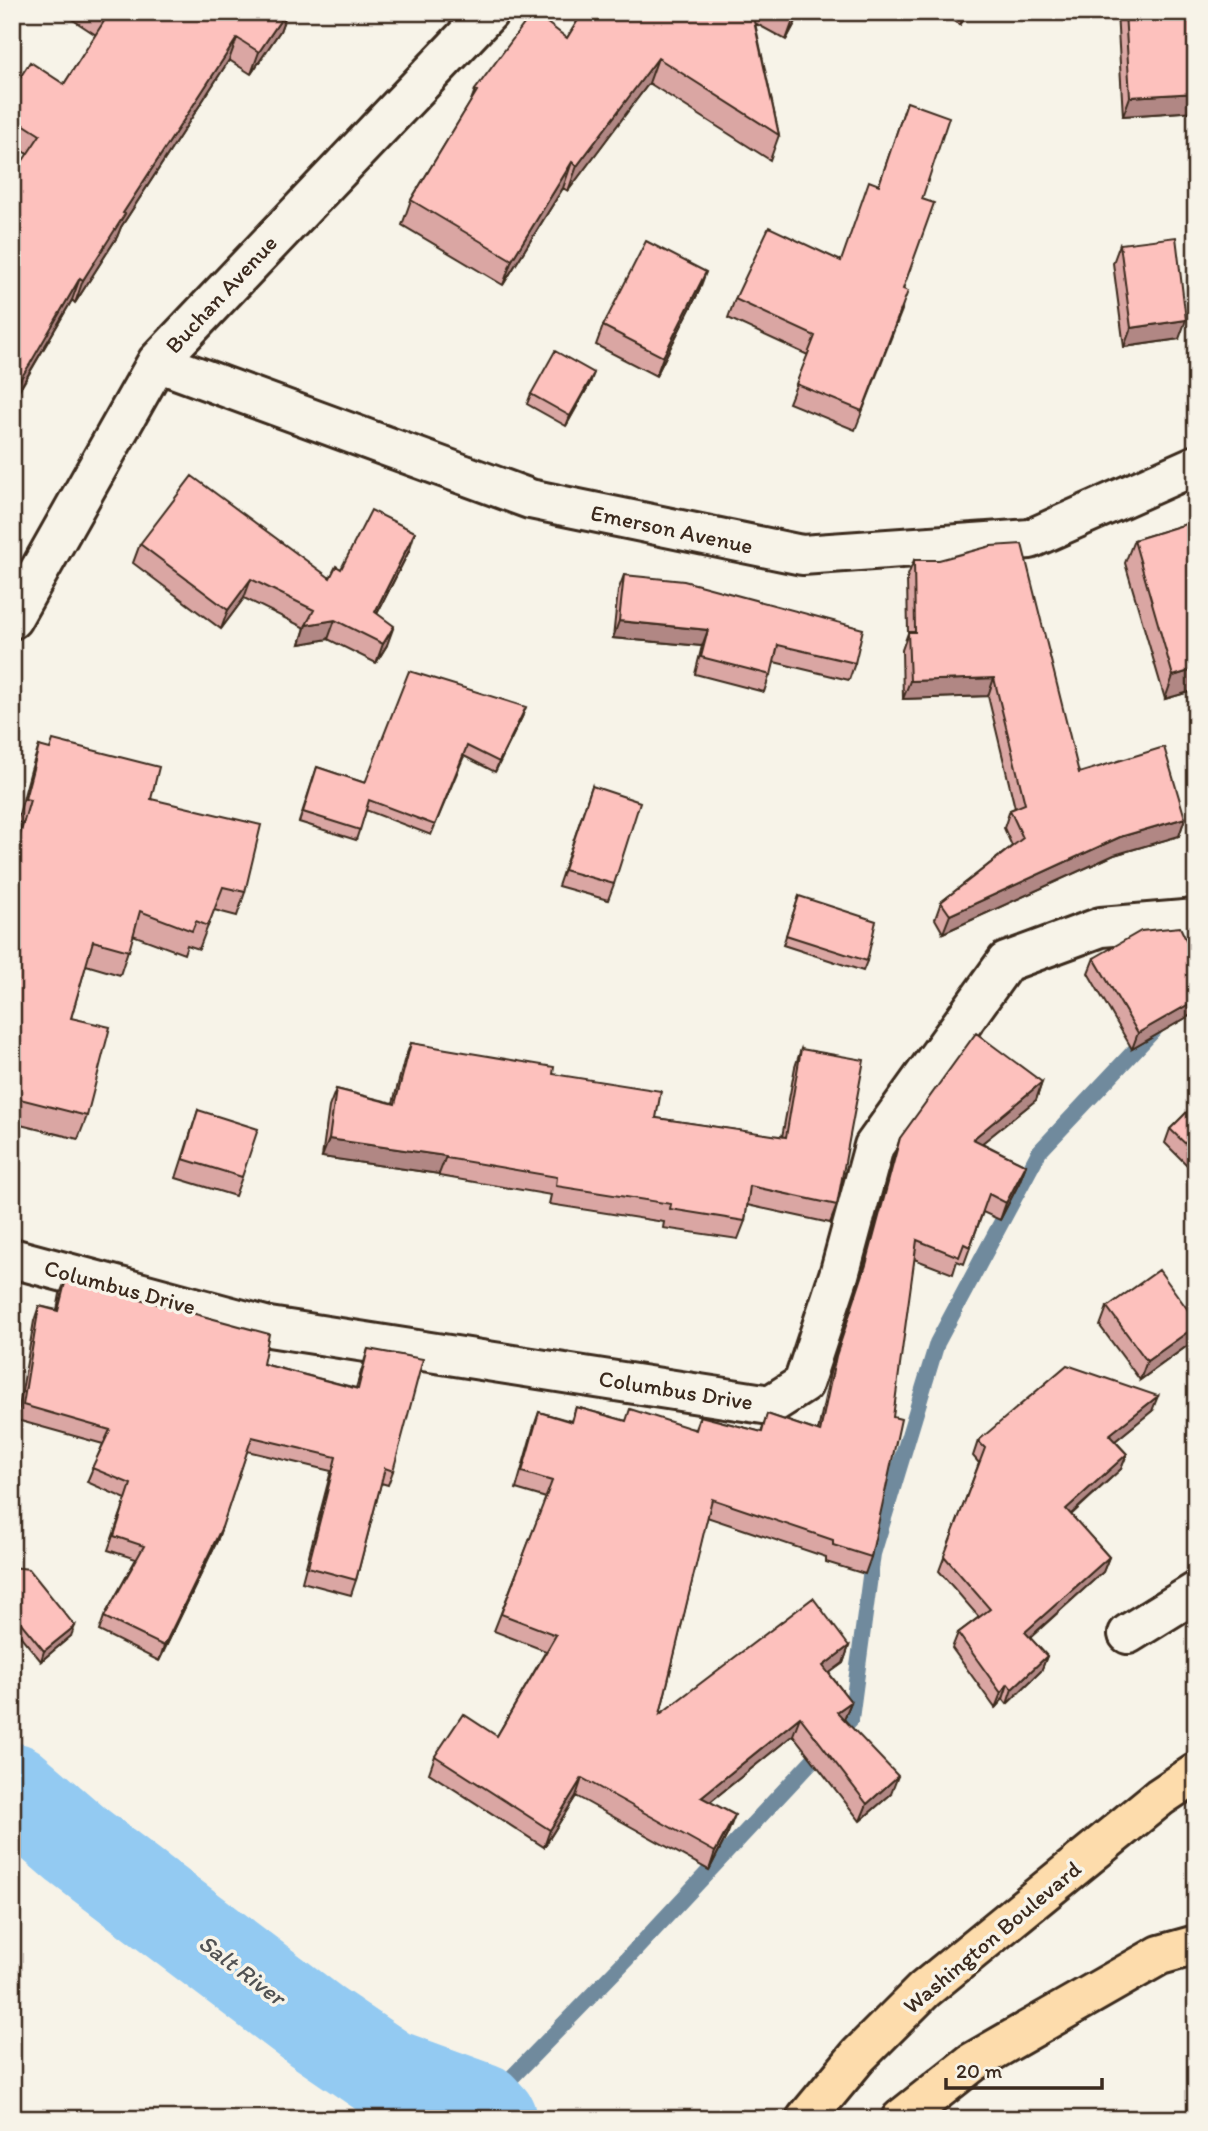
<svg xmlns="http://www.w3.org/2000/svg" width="1208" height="2131" viewBox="0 0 1208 2131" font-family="Itim,sans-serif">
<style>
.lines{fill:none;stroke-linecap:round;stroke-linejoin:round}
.stream{stroke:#708a9d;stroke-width:16}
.river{stroke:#93caf2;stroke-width:93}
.minor-casing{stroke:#3b2a1e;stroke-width:44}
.trunk-casing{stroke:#3b2a1e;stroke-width:44}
.minor{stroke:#f7f3e8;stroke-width:38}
.trunk{stroke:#fddcac;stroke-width:38}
.wall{fill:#daa6a3;stroke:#3b2a1e;stroke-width:2}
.shaded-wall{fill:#b18784;stroke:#3b2a1e;stroke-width:2}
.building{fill:#fdc1bd;stroke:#3b2a1e;stroke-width:2}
.labels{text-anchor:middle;stroke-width:7;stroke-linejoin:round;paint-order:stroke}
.street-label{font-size:23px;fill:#3b2a1e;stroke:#f7f3e8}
.water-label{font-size:24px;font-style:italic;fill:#515253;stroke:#f7f3e8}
</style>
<rect width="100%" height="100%" fill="#f7f3e8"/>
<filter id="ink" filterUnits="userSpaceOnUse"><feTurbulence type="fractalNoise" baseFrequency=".0143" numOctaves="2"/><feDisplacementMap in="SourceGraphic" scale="14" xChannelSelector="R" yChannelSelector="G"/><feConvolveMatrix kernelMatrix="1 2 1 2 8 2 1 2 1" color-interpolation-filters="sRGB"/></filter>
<g filter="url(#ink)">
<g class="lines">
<!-- stream -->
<path class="stream" d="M481,2109L623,1963L851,1719L873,1554L937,1343L1039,1152L1155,1029"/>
<!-- river -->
<path class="river" d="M12,1789L77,1845L316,2026L388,2075L481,2109L490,2119"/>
<defs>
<path id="minor" d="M157,362L530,499L802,555L1030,539L1196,465
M12,619L157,362L489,12
M12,1258L269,1327L770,1405L803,1384L839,1275L874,1146L1006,962L1101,927L1196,919
M1128,1634L1196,1592"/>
<path id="trunk" d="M806,2119L859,2055L924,1990L1160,1797L1196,1773
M901,2119L973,2062L1160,1955L1196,1945"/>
</defs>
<!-- minor casing -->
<use href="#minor" class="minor-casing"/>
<!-- trunk casing -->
<use href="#trunk" class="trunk-casing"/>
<!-- minor -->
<use href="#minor" class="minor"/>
<!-- trunk -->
<use href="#trunk" class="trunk"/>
</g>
<!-- wall -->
<path class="wall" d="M61,12H287L280,31L251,74L229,60L121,227L117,237L75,303L72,300L22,386L27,154L12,144V90L64,84L96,35Z
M583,12H801L786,40L755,23L779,135L770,160L649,83L568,191L563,188L503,285L402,225L411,200L470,103L475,90L567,38Z
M943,12H969L960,25Z
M1117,12H1196V111L1123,116Z
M907,102L922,199L903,289L902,310L855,430L789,403L808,355L728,318L735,299L841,261L879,185Z
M1120,244L1179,339L1124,347L1113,263Z
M699,291L656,376L596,345L603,326Z
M590,383L566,426L527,404L531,394Z
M1196,521V690L1165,699L1125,563L1134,540Z
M140,544L330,578L341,569L409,551L377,614L387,645L376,663L328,639L300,644L305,628L244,598L221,629L133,563Z
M914,560L1079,773L1185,818L1179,836L1114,855L943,933L935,919L941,902L1012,846L1004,828L1010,810L1015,808L988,696L903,699L902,650L908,633L907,578Z
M624,575L855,663L849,680L774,662L764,692L695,674L702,646L613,638L618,591Z
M522,717L495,772L464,756L431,835L366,810L356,840L299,822L317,767L365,783Z
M39,746L151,799L245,892L237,916L214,910L199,949L187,945L184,954L133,935L120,975L86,965L71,1018L87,1116L78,1139L12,1123V857L22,823L17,822L31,770Z
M592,786L614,884L608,900L558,886Z
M799,896L867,961L863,971L783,945Z
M1196,942V1012L1132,1049L1088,973L1094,958L1189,946Z
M411,1043L553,1074L656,1118L782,1137L795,1067L801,1049L837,1205L830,1223L747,1205L745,1221L738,1239L663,1228L664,1222L549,1204L551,1195L439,1176V1174L322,1157L329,1107L336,1089L393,1103L404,1061Z
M1042,1082L1036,1100L982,1143L1026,1165L1019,1183L1000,1220L983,1212L964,1264L957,1261L953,1274L914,1259L871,1557L865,1574L826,1562V1557L707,1517L660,1714L849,1646L843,1663L829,1673L851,1702L844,1719L891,1794L860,1821L793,1735L710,1802L728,1833L709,1870L576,1796L544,1847L429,1773L435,1756L497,1736L546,1651L494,1631L546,1498L516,1489L533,1429L539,1412L571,1421L576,1407L626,1421L695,1429L700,1416L761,1432L767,1414L818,1431L830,1373L860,1282L894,1156L900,1138Z
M1196,1103V1174L1165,1143L1170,1129Z
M198,1110L242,1177L235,1196L176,1178Z
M66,1279L263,1364L356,1388L368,1349L393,1471L388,1485L381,1483L356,1580L351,1595L302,1582L331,1471L247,1451L217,1541L159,1661L99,1631L104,1617L136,1559L108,1550L126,1499L87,1482L103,1444L17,1420L34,1321L39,1306L57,1310L60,1294Z
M1107,1307L1196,1321V1331L1191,1343L1140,1380L1100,1326Z
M1152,1411L1115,1441L1127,1454L1121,1469L1071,1515L1109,1557L1103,1572L1030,1638L1047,1656L1041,1671L1007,1704L1003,1699L995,1708L952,1648L958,1633L979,1617L939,1571L979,1463L973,1456L978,1441Z
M12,1567L71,1636L41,1661L12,1626Z"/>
<!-- shaded-wall -->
<path class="shaded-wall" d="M286,12H287L280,31L251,74L259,52Z
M796,12H801L786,40L795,15Z
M966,12H969L960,25L964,15Z
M237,38L229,60L121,227L117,237L75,303L83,280L123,213Z
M658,58L649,83L568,191L577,166Z
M1196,93V111L1123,116L1130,97Z
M572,162L563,188L503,285L512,260Z
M706,272L699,291L656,376L663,357Z
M80,278L72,300L12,402V392Z
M1186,320L1179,339L1124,347L1131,328Z
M594,373L590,383L566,426L570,416Z
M415,532L409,551L368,631L375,612Z
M251,579L244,598L221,629L228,610Z
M335,620L328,639L300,644L306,625Z
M619,621L708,630L702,646L613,638Z
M394,626L387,645L376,663L383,644Z
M1196,669V690L1165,699L1173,676Z
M994,678L988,696L903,699L910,681Z
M526,707L522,717L495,772L499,762Z
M1185,818L1179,836L1114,855L943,933L950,915L1120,837Z
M1196,1000V1012L1132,1049L1138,1033Z
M1042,1082L1036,1100L966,1156L973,1139Z
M329,1139L446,1156L439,1174L322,1157Z
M1026,1165L1019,1183L1000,1220L1006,1203Z
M1196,1326V1331L1191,1343L1140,1380L1147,1361Z
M1158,1396L1152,1411L1104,1450L1109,1435Z
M1127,1454L1121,1469L1060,1524L1066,1509Z
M222,1527L217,1541L159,1661L164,1646Z
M1109,1557L1103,1572L1019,1647L1025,1632Z
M75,1626L71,1636L41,1661L44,1651Z
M849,1646L843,1663L816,1683L823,1666Z
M1047,1656L1041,1671L1007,1704L1012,1689Z
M1008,1684L1003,1699L995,1708L1001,1693Z
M851,1702L844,1719L830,1729L837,1712Z
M800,1717L793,1735L695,1814L701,1797Z
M898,1776L891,1794L860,1821L867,1804Z
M582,1778L576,1796L544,1847L550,1830Z
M735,1815L728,1833L709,1870L715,1852Z"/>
<!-- building -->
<path class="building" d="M104,12H286L259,52L237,38L123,213L125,214L83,280L80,278L30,364L12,392V177L40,135L12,117V90L30,62L64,84L108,15Z
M533,12L567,38L583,12H752L779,135L658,58L577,166L572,162L512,260L411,200L477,91L475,90Z
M1125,12H1196V93L1130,97Z
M907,102L949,117L922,199L934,203L903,289L908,291L862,411L796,384L815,336L735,299L769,227L841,261L869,181L879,185Z
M1176,237L1186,320L1131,328L1120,244Z
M646,241L706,272L663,357L603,326Z
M555,351L594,373L570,416L531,394Z
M192,476L330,578L336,566L341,569L371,510L415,532L375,612L394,626L383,644L335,620L306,625L314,610L251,579L228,610L140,544Z
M1196,521V669L1173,676L1134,540Z
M1022,544L1079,773L1164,747L1185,818L1120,837L950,915L941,902L1023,838L1010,810L1025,804L994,678L910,681L908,632H915L914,560H939L991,546Z
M624,575L684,581L863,629L855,663L778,645L771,675L701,657L708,630L619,621Z
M409,671L526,707L499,762L467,746L435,825L369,800L360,830L303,812L317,767L365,783Z
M53,740L159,767L151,799L261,825L245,892L223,887L208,926L196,921L192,931L140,911L129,951L93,941L71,1018L110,1027L87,1116L12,1097V863L30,800L25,799L39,746L50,749Z
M592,786L640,802L614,884L564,870Z
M799,896L876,921L867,961L786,935Z
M1180,927L1189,946L1196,942V1000L1138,1033L1094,958L1141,931Z
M976,1033L1042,1082L973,1139L1026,1165L1006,1203L989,1194L970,1247L964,1244L959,1257L917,1240L893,1417L901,1419L871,1557L833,1545V1540L712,1499L660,1714L813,1598L849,1646L823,1666L851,1702L837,1712L898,1776L867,1804L800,1717L701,1797L735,1815L715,1852L582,1778L550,1830L435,1756L463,1714L497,1736L556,1635L501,1614L552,1481L522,1472L539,1412L572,1422L576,1407L626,1421L630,1409L696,1430L700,1416L762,1432L767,1414L820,1432L836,1356L866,1265L900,1138Z
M411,1043L554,1067L553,1074L661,1091L656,1118L786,1137L801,1049L864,1060L837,1205L750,1186L745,1221L670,1209L671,1204L556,1186L557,1177L446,1158V1156L329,1139L336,1089L395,1104Z
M1196,1103V1154L1170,1129Z
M198,1110L258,1129L242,1177L183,1159Z
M1159,1270L1196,1321V1326L1147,1361L1107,1307Z
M66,1279L269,1334L263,1364L358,1389L368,1349L423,1359L393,1471L385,1468L356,1580L308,1567L336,1457L252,1437L222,1527L164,1646L104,1617L144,1546L114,1536L131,1484L92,1468L110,1430L23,1405L39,1306L58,1311Z
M1067,1365L1158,1396L1109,1435L1127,1454L1066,1509L1109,1557L1025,1632L1047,1656L1012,1689L1008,1684L1001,1693L958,1633L990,1609L944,1556L985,1448L978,1441Z
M12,1567L29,1569L75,1626L44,1651L12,1612Z"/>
</g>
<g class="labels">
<!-- street labels -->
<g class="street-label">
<text transform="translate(221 294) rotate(-47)" y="8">Buchan Avenue</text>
<text transform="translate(672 529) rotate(12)" y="8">Emerson Avenue</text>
<text transform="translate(120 1287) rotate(15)" y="8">Columbus Drive</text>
<text transform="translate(676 1390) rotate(9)" y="8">Columbus Drive</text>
<text transform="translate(992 1937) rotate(-40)" y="8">Washington Boulevard</text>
</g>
<!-- water labels -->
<g class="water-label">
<text transform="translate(242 1970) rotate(37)" y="8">Salt River</text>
</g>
</g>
<!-- margin -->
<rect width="1208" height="2131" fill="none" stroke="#f7f3e8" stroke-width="42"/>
<rect x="21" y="21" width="1166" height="2089" fill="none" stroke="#3b2a1e" stroke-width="2.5" filter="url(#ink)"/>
<!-- scale -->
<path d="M946 2078v10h156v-10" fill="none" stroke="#3b2a1e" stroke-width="3.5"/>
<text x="956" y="2078" font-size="21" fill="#3b2a1e" stroke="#f7f3e8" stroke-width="5" paint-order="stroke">20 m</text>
</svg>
